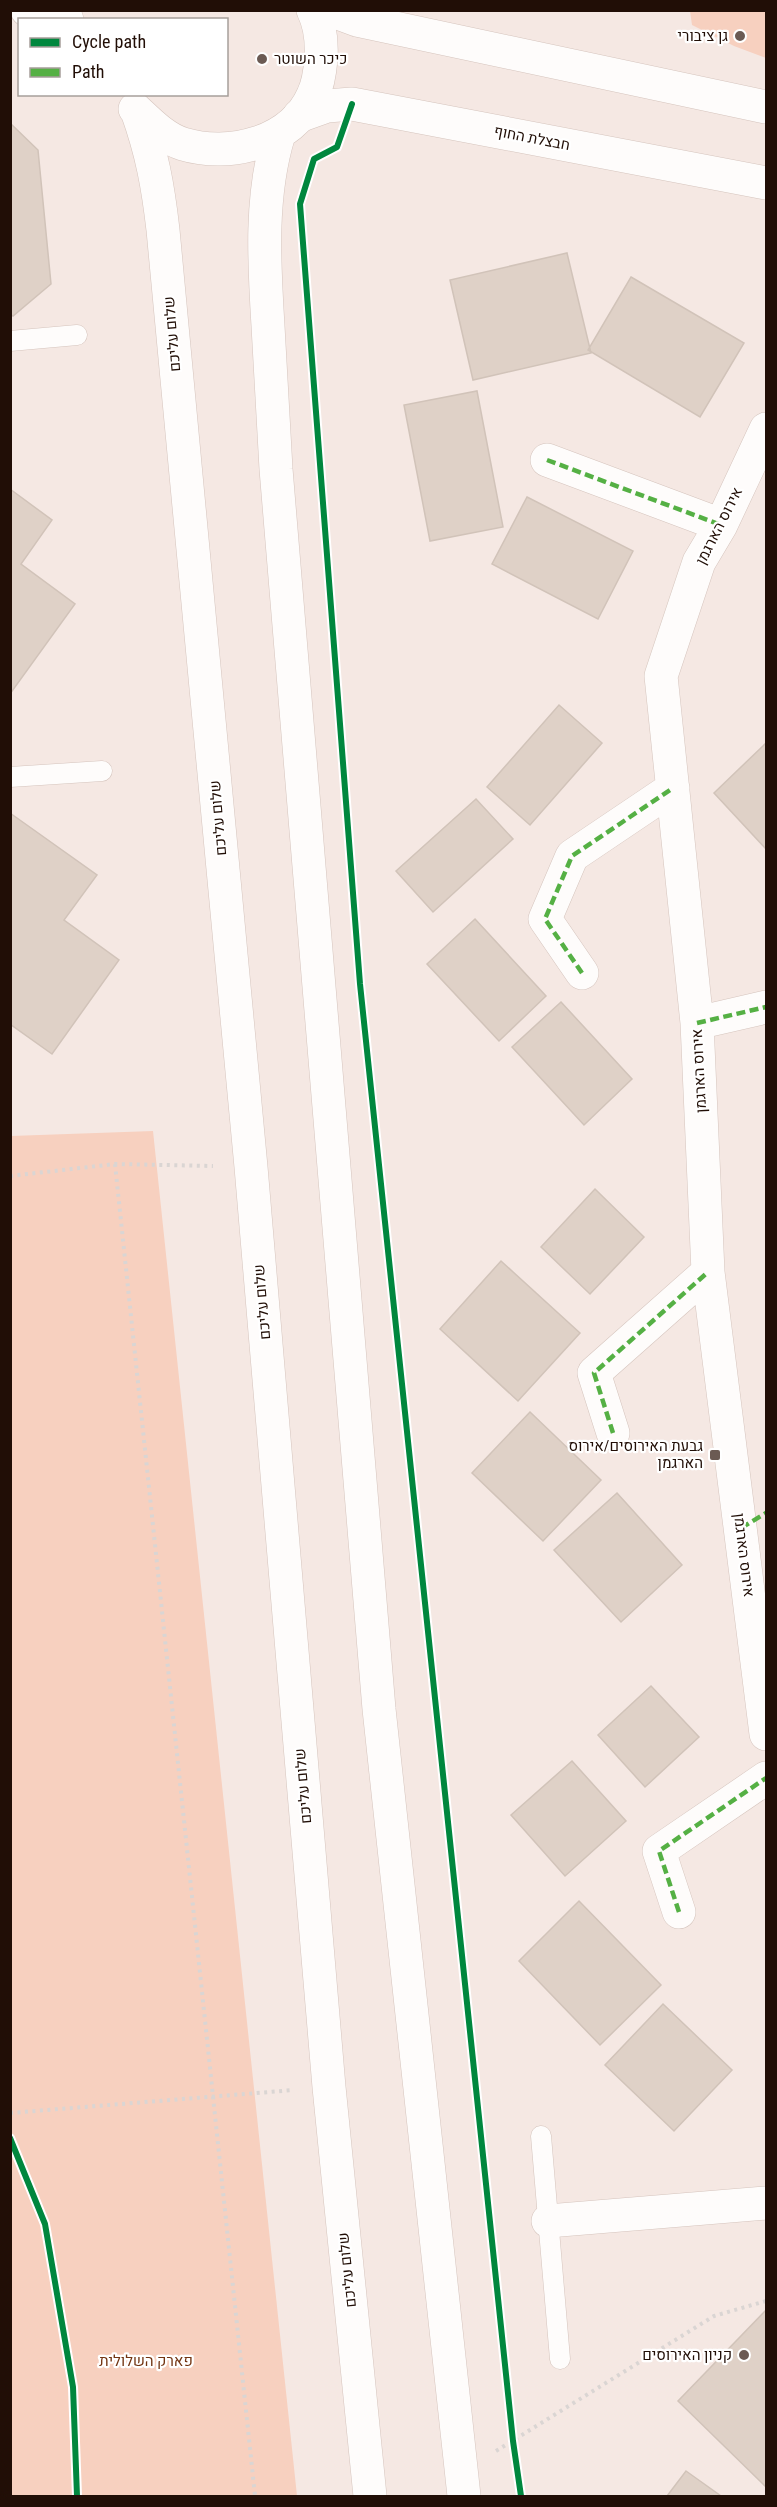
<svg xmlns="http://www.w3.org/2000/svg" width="777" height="2507" viewBox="0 0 777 2507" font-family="'Roboto Condensed',Heebo,sans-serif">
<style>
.green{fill:#f7d0bf}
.building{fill:#dfd1c7;stroke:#d1c3b9;stroke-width:1.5}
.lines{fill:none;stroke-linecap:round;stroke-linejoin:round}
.service-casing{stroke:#d5c4bd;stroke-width:21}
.minor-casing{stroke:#d5c4bd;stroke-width:34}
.tertiary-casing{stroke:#d5c4bd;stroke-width:34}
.secondary-casing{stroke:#d5c4bd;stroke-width:34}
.path{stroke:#dad5d3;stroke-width:4;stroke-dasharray:3 4.5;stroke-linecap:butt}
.service{stroke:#fefcfb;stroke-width:20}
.minor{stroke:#fefcfb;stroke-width:33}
.tertiary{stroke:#fefcfb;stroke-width:33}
.secondary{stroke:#fefcfb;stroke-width:33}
.quiet{stroke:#55b044;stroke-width:4.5;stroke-dasharray:9 4.5;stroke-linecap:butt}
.cycleway-casing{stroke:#fff;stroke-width:10}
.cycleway{stroke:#00873e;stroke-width:6}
.poi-dot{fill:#6b5a53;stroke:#fff;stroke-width:2}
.labels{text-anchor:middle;stroke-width:4.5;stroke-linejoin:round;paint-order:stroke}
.poi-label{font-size:15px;fill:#210e06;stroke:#fff;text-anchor:end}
.street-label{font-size:15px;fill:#210e06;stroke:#fff}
.park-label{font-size:15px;fill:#723411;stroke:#fff}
</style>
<rect width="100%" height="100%" fill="#f5e8e3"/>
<!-- green -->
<path class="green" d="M690,11H766V58L734,46L692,25Z
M153,1131L297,2496H11V1136Z"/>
<!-- building -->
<path class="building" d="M10,123L38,150L51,284L13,316L10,314Z
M567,253L591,353L473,380L450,280Z
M631,277L744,343L700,417L588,350Z
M477,391L503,527L430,541L404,405Z
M10,489L52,520L21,564L75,604L10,694Z
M527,497L633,551L598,619L492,564Z
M559,705L602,743L530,825L487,787Z
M766,743V849L714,793Z
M476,799L513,839L433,912L396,871Z
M10,813L97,875L64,920L119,960L52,1054L10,1024Z
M475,919L546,996L499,1041L427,964Z
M561,1002L632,1079L584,1125L512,1047Z
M595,1189L644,1237L590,1294L541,1247Z
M501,1261L580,1333L518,1401L440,1329Z
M530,1412L601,1480L543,1541L472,1473Z
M617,1493L682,1565L621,1622L554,1550Z
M651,1686L699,1737L645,1787L598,1735Z
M572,1761L626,1821L565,1876L511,1815Z
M579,1901L661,1985L600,2045L519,1961Z
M663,2004L732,2070L674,2131L605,2065Z
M766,2310V2487L678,2401Z
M686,2471L721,2496H667Z"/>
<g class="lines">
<defs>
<path id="service" d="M10,341L77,335
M10,777L102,771
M541,2136L560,2359"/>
<path id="minor" d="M766,429L721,525L699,562L661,676L697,1023L708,1272L766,1734
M547,460L721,525
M582,973L545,919L572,856L673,788
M697,1023L766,1007
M613,1433L594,1373L708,1272
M679,1912L659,1851L766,1778
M548,2221L766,2203"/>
<path id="tertiary" d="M27,10L48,20
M330,10L357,20L766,107
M299,116L327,106L352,104L766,183"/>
<path id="secondary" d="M63,10L67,20
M135,109C149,122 164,138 183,144C229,158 292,143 313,95C318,85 320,71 321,59C322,42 321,26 313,10
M137,111C152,153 158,186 163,230L251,1167L329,2087L370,2496
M279,134C260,195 264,262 268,326C271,373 273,421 276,469L379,1709L464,2496"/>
</defs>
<!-- service casing -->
<use href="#service" class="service-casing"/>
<!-- minor casing -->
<use href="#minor" class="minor-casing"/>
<!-- tertiary casing -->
<use href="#tertiary" class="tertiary-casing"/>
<!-- secondary casing -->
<use href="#secondary" class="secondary-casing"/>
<!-- path -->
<path class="path" d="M115,1164L255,2496
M10,1176L115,1164L213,1166
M10,2113L294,2090
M496,2451L714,2316L766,2301"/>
<!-- service -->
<use href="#service" class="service"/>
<!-- minor -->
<use href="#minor" class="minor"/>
<!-- tertiary -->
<use href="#tertiary" class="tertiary"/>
<!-- secondary -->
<use href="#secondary" class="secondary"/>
<!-- quiet -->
<path class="quiet" d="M547,460L721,525
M582,973L545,919L572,856L673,788
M697,1023L766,1007
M613,1433L594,1373L708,1272
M741,1528L766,1513
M679,1912L659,1851L766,1778"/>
<defs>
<path id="cycleway" d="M352,104L337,147L314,159L300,204L360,984L513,2441L521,2496
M10,2138L45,2224L73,2387L77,2496"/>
</defs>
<!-- cycleway casing -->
<use href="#cycleway" class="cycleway-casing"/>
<!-- cycleway -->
<use href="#cycleway" class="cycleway"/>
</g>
<!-- markers -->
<g class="poi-dot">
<circle cx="740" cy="36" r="6"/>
<circle cx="262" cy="59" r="6"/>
<rect x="709" y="1449" width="12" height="12" rx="3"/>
<circle cx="744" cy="2355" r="6"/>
</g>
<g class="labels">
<!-- poi labels -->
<g class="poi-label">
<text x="728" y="41">גן ציבורי</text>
<text x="274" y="64" text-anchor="start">כיכר השוטר</text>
<text x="703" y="1451">גבעת האירוסים/אירוס<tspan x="703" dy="17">הארגמן</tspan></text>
<text x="732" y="2360">קניון האירוסים</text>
</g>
<!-- street labels -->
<g class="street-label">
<text transform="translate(532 138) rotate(11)" y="5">חבצלת החוף</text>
<text transform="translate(172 334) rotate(-95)" y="5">שלום עליכם</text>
<text transform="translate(719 526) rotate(-63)" y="5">אירוס הארגמן</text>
<text transform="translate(218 818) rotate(-95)" y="5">שלום עליכם</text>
<text transform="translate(699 1071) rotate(-93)" y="5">אירוס הארגמן</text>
<text transform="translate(262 1302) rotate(-95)" y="5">שלום עליכם</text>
<text transform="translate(744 1555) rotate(83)" y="5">אירוס הארגמן</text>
<text transform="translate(303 1786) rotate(-95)" y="5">שלום עליכם</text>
<text transform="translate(347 2270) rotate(-96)" y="5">שלום עליכם</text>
</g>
<!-- park labels -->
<g class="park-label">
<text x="146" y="2366">פארק השלולית</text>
</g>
</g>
<!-- border -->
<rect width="777" height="2507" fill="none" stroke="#210e06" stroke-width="24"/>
<!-- legend -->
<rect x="18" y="18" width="210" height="78" fill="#ffffff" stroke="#a69f9b" stroke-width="1.5"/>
<rect x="30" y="38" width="30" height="9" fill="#00873e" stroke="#a69f9b" stroke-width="1.5"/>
<text x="72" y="48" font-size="18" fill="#210e06">Cycle path</text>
<rect x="30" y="68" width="30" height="9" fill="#55b044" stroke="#a69f9b" stroke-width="1.5"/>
<text x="72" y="78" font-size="18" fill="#210e06">Path</text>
</svg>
